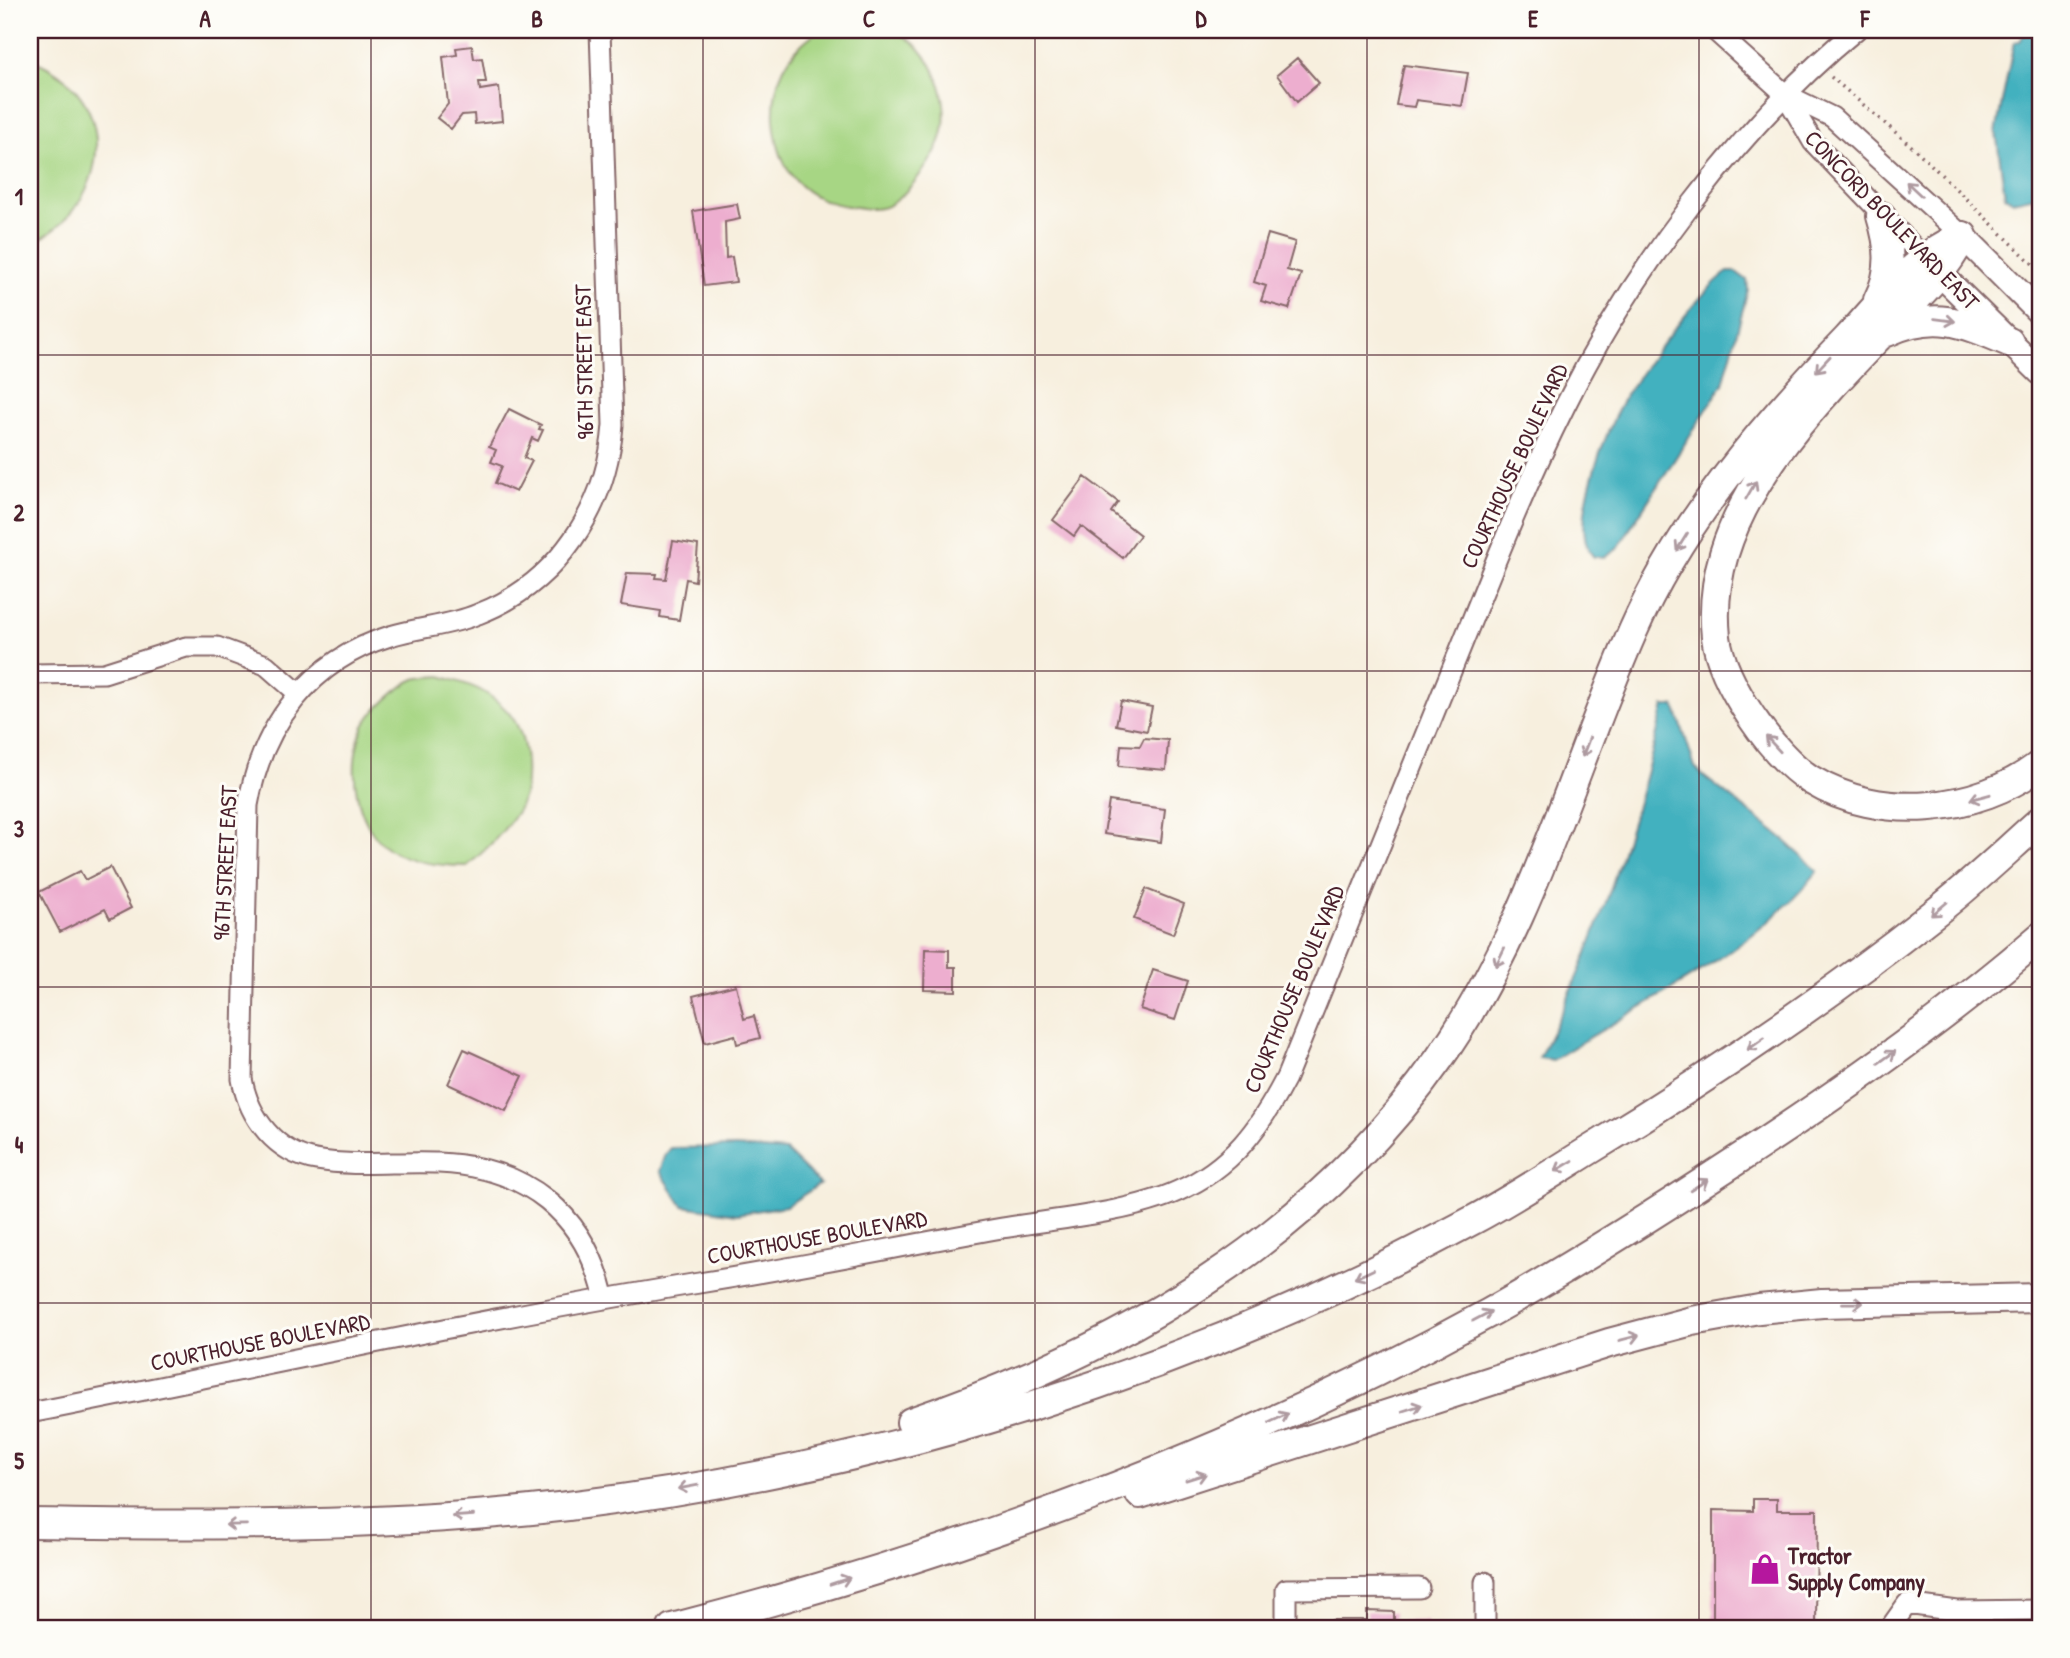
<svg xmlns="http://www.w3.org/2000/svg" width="2070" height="1658" viewBox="0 0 2070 1658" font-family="'Patrick Hand',sans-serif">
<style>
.green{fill:#a7d684;stroke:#787a58;stroke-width:2}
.water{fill:#43b1bf;stroke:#466875;stroke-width:2}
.building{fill:#edaecf}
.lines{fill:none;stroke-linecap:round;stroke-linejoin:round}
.minor-casing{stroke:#87686a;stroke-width:23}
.major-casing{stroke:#87686a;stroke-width:28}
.highway-casing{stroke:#87686a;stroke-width:32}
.path{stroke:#87686a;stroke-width:3.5;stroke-dasharray:2 5;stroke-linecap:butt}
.minor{stroke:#fff;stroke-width:19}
.major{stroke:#fff;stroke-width:24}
.highway{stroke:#fff;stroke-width:28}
.oneway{stroke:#ae9aa0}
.grid{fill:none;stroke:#4a1f2b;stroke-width:2;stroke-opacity:0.55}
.labels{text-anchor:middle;stroke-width:6;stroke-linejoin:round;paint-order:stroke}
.street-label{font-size:23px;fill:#4a1f2b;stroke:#fdfcf7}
.poi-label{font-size:23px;font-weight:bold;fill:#4a1f2b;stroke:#fdfcf7;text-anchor:start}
.neatline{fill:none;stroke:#4a1f2b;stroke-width:2.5}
.grid-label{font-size:23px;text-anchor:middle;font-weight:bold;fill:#4a1f2b}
</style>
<rect width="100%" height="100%" fill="#fdfcf7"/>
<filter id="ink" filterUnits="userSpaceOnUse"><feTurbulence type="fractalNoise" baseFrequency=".0143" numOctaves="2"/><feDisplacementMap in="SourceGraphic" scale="14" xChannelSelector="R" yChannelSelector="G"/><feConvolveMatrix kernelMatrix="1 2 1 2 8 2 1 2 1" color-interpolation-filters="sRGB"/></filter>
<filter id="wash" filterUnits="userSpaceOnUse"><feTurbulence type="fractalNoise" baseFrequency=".00686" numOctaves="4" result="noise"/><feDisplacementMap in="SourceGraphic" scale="28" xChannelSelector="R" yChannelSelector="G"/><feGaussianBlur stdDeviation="1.57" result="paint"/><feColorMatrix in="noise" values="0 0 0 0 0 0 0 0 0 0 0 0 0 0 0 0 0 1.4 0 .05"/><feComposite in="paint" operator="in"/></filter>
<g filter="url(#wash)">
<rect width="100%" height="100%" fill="#f7efde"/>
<!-- green -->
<path class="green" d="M820,30H891C929,43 951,93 943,131C939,153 910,192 891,204C880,211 867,209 855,207C802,202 778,172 774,120C772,82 787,50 820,30Z
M30,59C123,94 113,203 31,244Z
M441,676C454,681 470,684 482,691C494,698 507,709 514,720C528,742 531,788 518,810C505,831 486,850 467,866C441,866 411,863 389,849C354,826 346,762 364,726C371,712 400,685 415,679C422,677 433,677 441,676Z"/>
<!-- water -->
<path class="water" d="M2027,30H2040V195L2013,201L2005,196L1996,132L2014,42L2020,41Z
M1728,272H1736L1747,280L1748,290L1723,384L1617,549L1605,557H1594C1566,528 1606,432 1623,400C1639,373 1704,286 1728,272Z
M1664,706H1675L1695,767L1702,775L1780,836L1818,871C1753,953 1640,1004 1553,1060L1539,1058C1596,948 1634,826 1664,706Z
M735,1147L786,1151L820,1184L786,1206L737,1214L683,1206L660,1171L666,1154L671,1148Z"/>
<g id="blocks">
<!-- building -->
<path class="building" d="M472,46L474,59L482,58L486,82H479L480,90L499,87L502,121L475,124L474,114L462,115L451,129L437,118L448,104L443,57L457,55L456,48Z
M1297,58L1319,83L1297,102L1277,75Z
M1404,65L1468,73L1462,106L1416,100L1414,107L1396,105Z
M737,204L740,219L725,222L726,258L732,257L736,282L704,286L693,211Z
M1268,234L1295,242L1287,270L1301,274L1289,309L1261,301L1266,286L1254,282Z
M509,409L541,425L539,429L543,430L538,441L532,438L524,458L532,461L516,492L495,483L502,466L491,462L496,450L489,447Z
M1085,477L1118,502L1111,512L1140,535L1123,558L1081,526L1074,536L1053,520Z
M673,541L698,545L695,581L686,579L679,620L660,617L661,611L621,605L627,573L657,574L656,578L666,579Z
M1121,701L1152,707L1147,731L1116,725Z
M1144,738L1168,740L1166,770L1119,766L1121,745L1140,746Z
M1109,801L1165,809L1161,842L1104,834Z
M110,867L131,908L110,919L105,909L60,932L39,892L80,871L85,880Z
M1146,889L1184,904L1173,934L1134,919Z
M925,949L949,950V967H956V991L924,990Z
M1153,970L1188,981L1175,1020L1140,1009Z
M736,985L744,1019L754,1016L760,1038L737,1044L735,1035L705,1043L693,996Z
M464,1049L523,1076L506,1111L448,1084Z
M1753,1499H1777V1510H1817L1816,1628H1713V1510L1753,1511Z
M1367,1611L1394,1612V1621H1427V1628H1332V1620H1367Z"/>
</g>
</g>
<g filter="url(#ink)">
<use href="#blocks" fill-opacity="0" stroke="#87686a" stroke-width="2"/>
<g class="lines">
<defs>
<path id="minor" d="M600,30L613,425C607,508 557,584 478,614C450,626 419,627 390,636C311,660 262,725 248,805L242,1079C249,1118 276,1153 316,1160C356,1167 398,1161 439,1163C527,1167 585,1213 605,1299
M1714,30L1785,94L1813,142L1925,259
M1785,94L1832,117L1963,236
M30,674L104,673L186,647H217L266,665L298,693
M30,1413C253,1369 475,1319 699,1283C801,1267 901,1246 1002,1228C1055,1219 1130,1213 1178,1191C1231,1168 1260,1128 1286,1078C1338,951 1389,823 1441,696C1481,599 1518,500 1565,406C1631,273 1741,124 1856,30
M1485,1582V1628
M1286,1628V1589L1419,1588
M1890,1628L1907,1604L1957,1611L2040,1610"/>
<path id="major" d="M1963,236L2040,313
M1926,260L2040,372"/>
<path id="highway" d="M1963,236C1944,275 1912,302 1882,333C1822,396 1750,469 1724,554C1716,581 1713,609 1716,637C1722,683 1772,755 1811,780C1880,822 1977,813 2040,765
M1878,300C1893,271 1890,245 1881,216
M1887,332C1935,310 1962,322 2009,342
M911,1422C1118,1351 1311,1241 1439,1059C1531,929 1570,774 1633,631C1682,520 1763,426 1847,339C1882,302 1915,255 1963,236
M1140,1494L1609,1343L1692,1321L1759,1309L1822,1303L2040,1298
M30,1523C209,1526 389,1527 568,1506C884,1468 1195,1370 1475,1219C1514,1198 1551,1174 1588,1151C1707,1079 1823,1001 1932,915C1970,886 2005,852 2040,821
M672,1628C954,1556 1233,1454 1489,1313C1573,1266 1653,1215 1734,1162C1840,1093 1944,1020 2040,937"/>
</defs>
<!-- minor casing -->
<use href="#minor" class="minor-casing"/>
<!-- major casing -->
<use href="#major" class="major-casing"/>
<!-- highway casing -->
<use href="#highway" class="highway-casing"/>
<!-- path -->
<path class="path" d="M1831,77L1916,150L2040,271"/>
<!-- minor -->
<use href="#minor" class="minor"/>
<!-- major -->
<use href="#major" class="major"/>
<!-- highway -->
<use href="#highway" class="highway"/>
</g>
<!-- one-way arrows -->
<defs><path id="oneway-shaft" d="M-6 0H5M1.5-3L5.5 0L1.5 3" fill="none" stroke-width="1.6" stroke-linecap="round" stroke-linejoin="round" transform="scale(1.75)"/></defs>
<g class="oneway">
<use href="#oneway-shaft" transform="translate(1914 189) rotate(-137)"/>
<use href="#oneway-shaft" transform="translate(1945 320) rotate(8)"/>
<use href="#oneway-shaft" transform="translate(1823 364) rotate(133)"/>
<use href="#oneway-shaft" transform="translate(1751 490) rotate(-60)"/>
<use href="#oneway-shaft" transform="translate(1682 542) rotate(122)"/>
<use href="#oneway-shaft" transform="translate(1773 744) rotate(-133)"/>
<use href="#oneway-shaft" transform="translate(1586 747) rotate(111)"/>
<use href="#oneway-shaft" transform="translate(1980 797) rotate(165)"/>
<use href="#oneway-shaft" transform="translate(1939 909) rotate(140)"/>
<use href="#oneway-shaft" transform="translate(1500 957) rotate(116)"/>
<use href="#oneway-shaft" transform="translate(1756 1044) rotate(145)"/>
<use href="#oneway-shaft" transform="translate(1887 1057) rotate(-36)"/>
<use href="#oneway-shaft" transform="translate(1564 1166) rotate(149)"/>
<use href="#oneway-shaft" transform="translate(1699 1185) rotate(-33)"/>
<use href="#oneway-shaft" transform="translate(1364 1274) rotate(155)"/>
<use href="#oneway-shaft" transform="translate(1853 1303) rotate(-1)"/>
<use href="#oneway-shaft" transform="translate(1482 1316) rotate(-28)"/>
<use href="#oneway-shaft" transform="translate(1629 1338) rotate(-15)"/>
<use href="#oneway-shaft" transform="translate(1412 1408) rotate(-18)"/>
<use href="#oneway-shaft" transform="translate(1279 1418) rotate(-25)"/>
<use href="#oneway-shaft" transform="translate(1196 1477) rotate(-17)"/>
<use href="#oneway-shaft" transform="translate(688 1487) rotate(170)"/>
<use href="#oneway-shaft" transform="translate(463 1516) rotate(176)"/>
<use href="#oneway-shaft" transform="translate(236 1525) rotate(179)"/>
<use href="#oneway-shaft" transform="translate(840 1581) rotate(-18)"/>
</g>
</g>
<!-- grid -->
<path class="grid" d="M371,30V1628M703,30V1628M1035,30V1628M1367,30V1628M1699,30V1628M30,355H2040M30,671H2040M30,987H2040M30,1303H2040"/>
<!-- icons -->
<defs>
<symbol id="shop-bare" viewBox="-9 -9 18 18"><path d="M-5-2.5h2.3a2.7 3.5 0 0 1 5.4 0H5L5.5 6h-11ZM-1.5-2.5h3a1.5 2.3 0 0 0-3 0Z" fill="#b5179e" stroke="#fdfcf7" stroke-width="2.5" paint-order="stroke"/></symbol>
</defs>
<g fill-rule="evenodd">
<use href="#shop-bare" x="1743" y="1547" width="44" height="44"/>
</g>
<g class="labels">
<!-- street labels -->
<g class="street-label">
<text transform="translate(1892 220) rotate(46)" y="8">CONCORD BOULEVARD EAST</text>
<text transform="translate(584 362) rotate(-91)" y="8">96TH STREET EAST</text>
<text transform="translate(1514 466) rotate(-65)" y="8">COURTHOUSE BOULEVARD</text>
<text transform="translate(225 863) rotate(-87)" y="8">96TH STREET EAST</text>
<text transform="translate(1294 989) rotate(-67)" y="8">COURTHOUSE BOULEVARD</text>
<text transform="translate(817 1237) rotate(-10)" y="8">COURTHOUSE BOULEVARD</text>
<text transform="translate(260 1342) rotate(-11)" y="8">COURTHOUSE BOULEVARD</text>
</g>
<!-- poi labels -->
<g class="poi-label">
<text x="1788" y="1564">Tractor<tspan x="1788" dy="26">Supply Company</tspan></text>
</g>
</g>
<!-- margin -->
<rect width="2070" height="1658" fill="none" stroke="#fdfcf7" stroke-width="77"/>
<rect x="38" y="38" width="1994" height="1582" class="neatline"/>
<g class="grid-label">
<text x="205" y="27">A</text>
<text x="537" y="27">B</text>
<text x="869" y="27">C</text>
<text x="1201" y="27">D</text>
<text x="1533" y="27">E</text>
<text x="1865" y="27">F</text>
<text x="19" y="205">1</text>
<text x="19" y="521">2</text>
<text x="19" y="837">3</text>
<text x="19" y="1153">4</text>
<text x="19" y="1469">5</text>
</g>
</svg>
